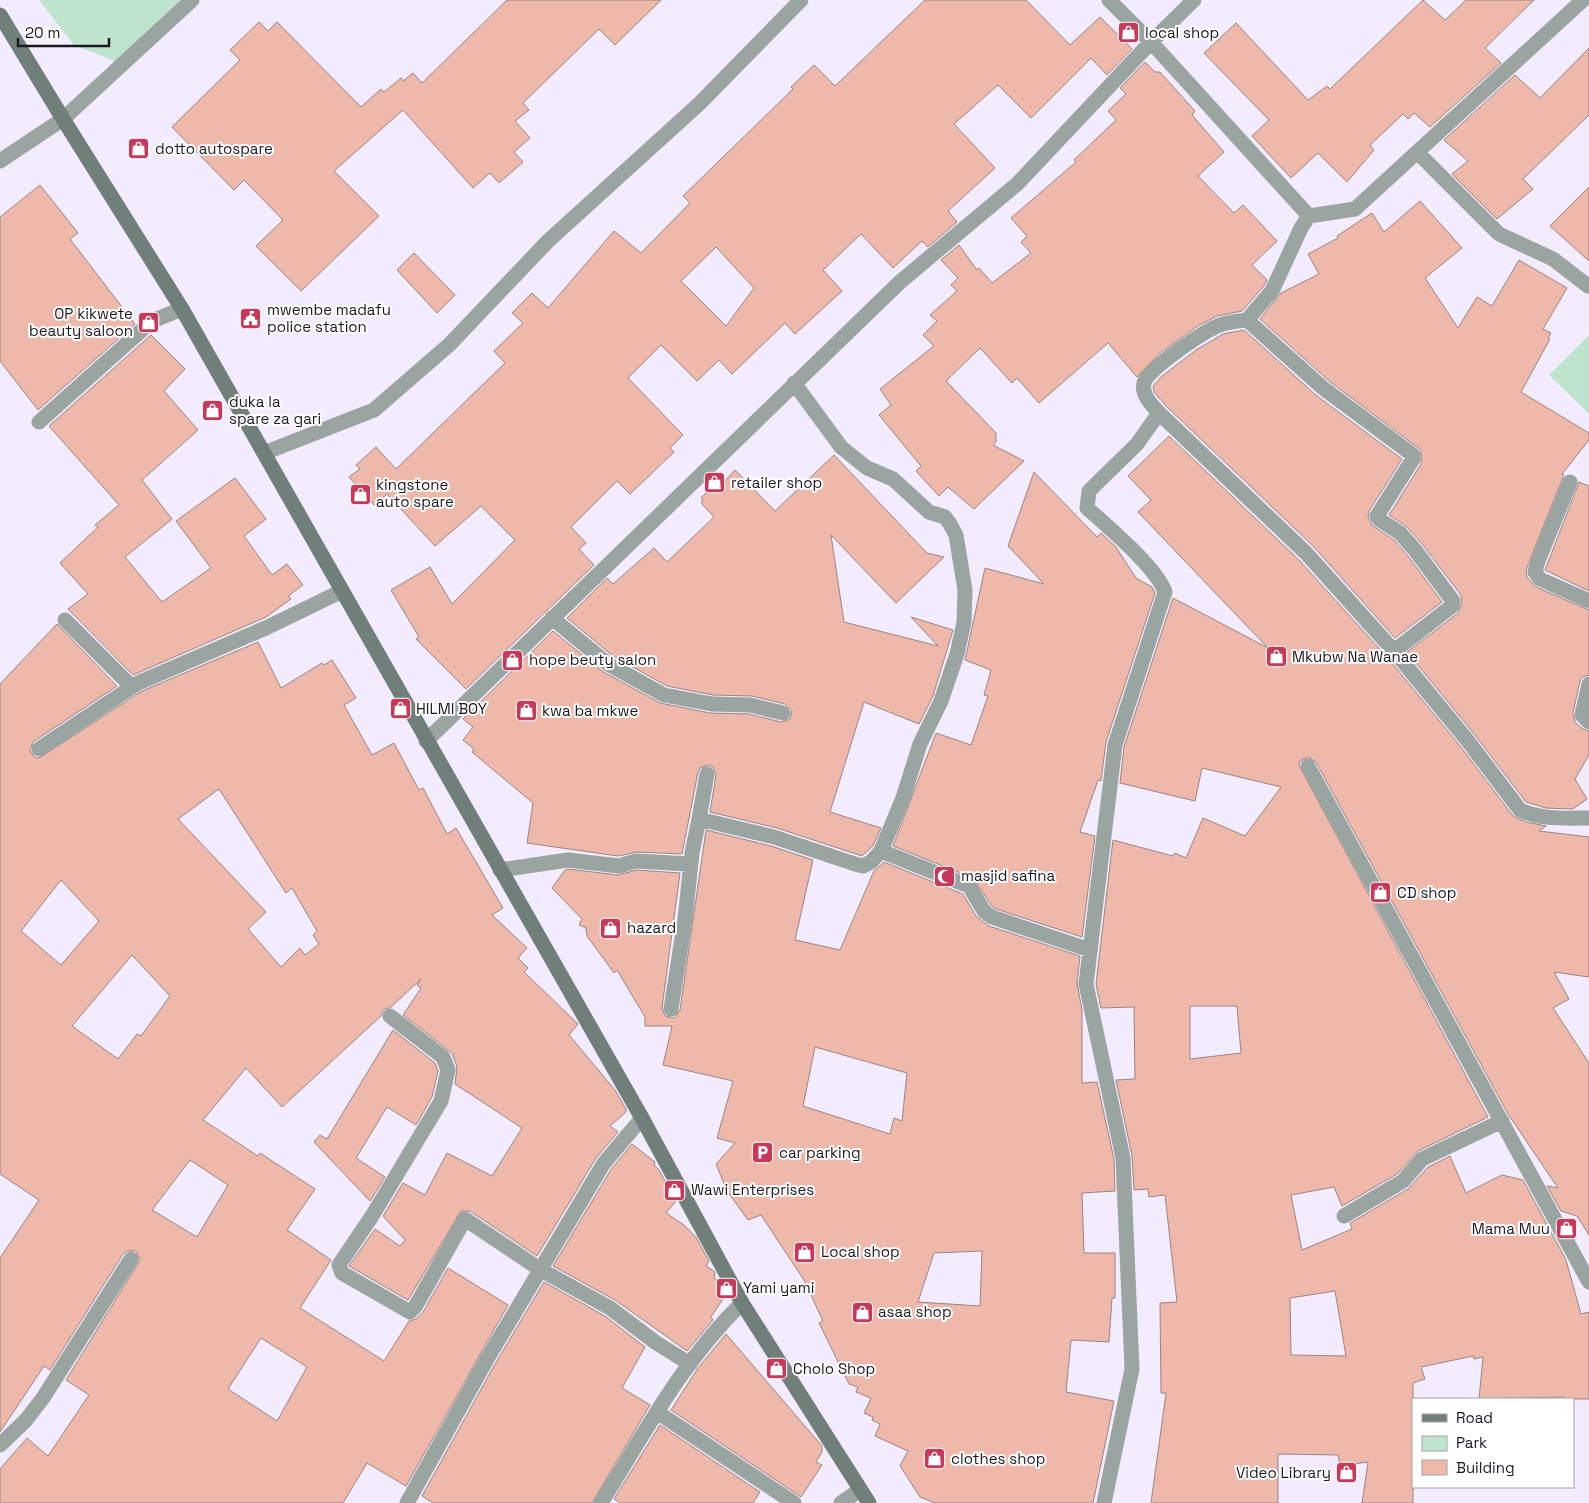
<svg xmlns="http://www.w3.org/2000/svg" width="1589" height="1503" viewBox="0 0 1589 1503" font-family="'Space Grotesk',sans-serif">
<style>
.green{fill:#bfe4ce}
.building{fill:#eeb8ab;stroke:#9a8580;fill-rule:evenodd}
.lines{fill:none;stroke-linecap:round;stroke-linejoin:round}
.street{stroke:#9aa4a0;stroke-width:15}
.secondary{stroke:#717f7a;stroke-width:15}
.labels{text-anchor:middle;stroke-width:4;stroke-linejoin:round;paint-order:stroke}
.poi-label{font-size:15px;fill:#1b181f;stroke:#fff;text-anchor:start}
</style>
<rect width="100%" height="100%" fill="#f3ebfe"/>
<!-- green -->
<path class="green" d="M39,0H181L117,62L74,45Z
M1589,335V414L1549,375Z"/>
<!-- building -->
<path class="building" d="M507,0H661L615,45L599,29L523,103L529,110L515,121L530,138L514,152L523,162L499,183L490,173L473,188L403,110L334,171L379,216L301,291L256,246L283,220L244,180L234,190L172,127L240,60L230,50L259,22L268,31L277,22L361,107L381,89L384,92L401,78L403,81L413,73L422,83Z
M925,0H1026L1070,45L1100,17L1132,49L1107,75L1091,58L1031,118L998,85L954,124L995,168L948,211L957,222L928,247L922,241L893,268L861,234L823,270L842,291L795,334L785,323L732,374L719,360L697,381L661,345L628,378L683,435L670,448L674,452L630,494L617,481L571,527L586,543L579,549L594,565L466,689L416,639L419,637L391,590L430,567L452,604L515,540L481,506L435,546L387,494L374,505L349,477L360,469L356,465L376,447L396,469L505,363L494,351L523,323L512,313L532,293L548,308L614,231L641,253L690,203L683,196L793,89L791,87L814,65L835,86ZM716,247L754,288L726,326L681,281Z
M1423,0L1445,20L1466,0H1534L1485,48L1501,63L1430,127L1414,113L1408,119L1403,114L1370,145L1374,150L1347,182L1318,153L1291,178L1252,136L1269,120L1204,53L1236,23L1308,100L1327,86L1330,89Z
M1589,48V115L1523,179L1533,189L1497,219L1452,174L1468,161L1444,140L1515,75L1540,98Z
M1145,62L1155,72H1160L1195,111L1192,115L1224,152L1198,176L1234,213L1243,205L1277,241L1252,265L1267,280L1264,286L1242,311L1217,316L1198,326L1160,353L1137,377L1108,343L1039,403L1017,378L1012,383L980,348L946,381L996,433V442L993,445L1024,461L974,509L948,487L939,496L916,471L921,466L879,415L891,405L880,389L934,346L923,335L937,321L930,315L957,291L951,285L958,278L941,260L959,245L977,270L979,268L992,283L1031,253L1021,242L1027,236L1011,218L1076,162L1074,160L1116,120L1108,111L1126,94L1120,88Z
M40,185L78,233L70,239L135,324L38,410L0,361V217Z
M1589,187V261L1550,226Z
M1420,201L1462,248L1425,278L1458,328L1477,297L1492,306L1519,260L1567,288L1543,329L1551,333L1548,338L1550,339L1521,392L1589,433V440L1562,474L1564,475L1526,570L1527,577L1536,587L1589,610V675L1582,677L1580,681L1573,713L1575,722L1583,729L1589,731V755L1575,779L1587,799L1573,809L1546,808L1526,802L1475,735L1407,652L1458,613L1462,602L1461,595L1422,544L1407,527L1389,515L1421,464V450L1329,381L1260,319L1281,293L1319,274L1308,254L1338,238L1337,236L1372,213L1384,232Z
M414,253L455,295L437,313L397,270Z
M1244,330L1317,396L1402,459L1369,511L1368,517L1373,526L1394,540L1408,556L1442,602L1395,638L1313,546L1166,406L1154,392L1153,386L1162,376L1196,350L1223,334Z
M151,335L185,369L164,391L198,430L142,480L172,519L125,557L162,602L211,568L176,521L235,478L266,519L244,536L272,575L287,564L303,585L288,596L291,599L266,617L133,675L68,609L88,594L60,563L98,527L95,525L119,505L49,426Z
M1169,436L1299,560L1387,657L1461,747L1513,816L1526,822L1546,826L1539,831L1589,837V977L1554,972L1569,999L1553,1008L1589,1063V1235L1577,1216L1561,1211L1547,1186L1558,1188L1508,1114L1316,762L1308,757L1300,761L1299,765L1488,1117L1418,1151L1397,1174L1342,1206L1334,1187L1291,1195L1302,1250L1352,1229L1350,1223L1408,1189L1428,1167L1450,1156L1466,1193L1502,1175L1523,1180L1566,1260L1581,1314L1589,1312V1399H1565V1397L1479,1399L1483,1357L1474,1359L1473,1356L1421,1367L1425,1379L1413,1383V1503H1362L1368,1462L1340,1466L1338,1455L1278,1454V1503H1151L1166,1393H1161L1160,1303L1177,1302L1165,1195L1149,1197L1148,1189L1134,1190L1132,1156L1116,1080L1135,1079L1134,1007L1101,1008L1096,984L1113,840L1173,856L1175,853L1186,858L1203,818L1245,836L1281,787L1202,768L1195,801L1120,783L1124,747L1173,598L1268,648L1138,512L1151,500L1128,476ZM1190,1006H1237L1241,1053L1190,1059ZM1335,1291L1346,1356L1291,1355L1290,1298Z
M834,455L927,553L944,557L896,603L831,535L844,622L938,646L911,617L953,630L933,696L919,724L864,702L830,812L881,828L873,846L862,856L777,828L710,812L716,775L713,767L708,765L700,768L698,772L682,854L637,852L618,856L527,843L533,803L472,752L474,749L463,740L473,727L463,719L553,631L602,671L660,703L710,713L749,714L781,722L790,719L792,710L785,704L752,696L713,695L667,686L613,656L567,618L607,578L613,584L654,548L667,562L714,517L701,503L703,500L701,498L720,479L723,483L735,470L775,511Z
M1034,472L1097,537L1101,533L1116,547L1136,578L1152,587L1155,593L1106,742L1101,781L1098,780L1080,832L1095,836L1082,937L996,909L991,905L973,878L893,846L936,733L971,745L988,696L984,695L991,670L965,660L985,568L1044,584L1008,546Z
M1579,482L1589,486V591L1545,570Z
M57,624L117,686L33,742L30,750L34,757L39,758L142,691L258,642L281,688L322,663L324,665L332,660L356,698L344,705L372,755L394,743L419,790L423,788L447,834L456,828L503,908L492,915L527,948L518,958L528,968L524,972L578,1024L569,1035L615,1090L626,1109V1112L610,1126L618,1132L596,1158L537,1256L470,1211H461L408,1300L349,1266L375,1229L400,1246L405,1240L383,1216L403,1183L425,1195L447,1153L492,1176L522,1128L455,1084L457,1067L452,1053L403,1015L421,988L417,985L421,979L391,1007L383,1010L381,1016L282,1107L246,1068L203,1120L258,1156L260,1153L315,1189L287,1230L331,1260L300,1308L384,1361L409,1321L416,1319L423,1312L448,1268L508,1305L406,1486L367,1463L343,1503H0V1469L27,1438L48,1456L89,1395L66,1380L140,1260L136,1251H127L123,1254L50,1370L44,1366L0,1432V1258L39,1200L0,1174V684ZM219,789L286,893L292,888L317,931L313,935L319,944L305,955L300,948L281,967L248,929L266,912L178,819ZM61,880L99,921L61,965L21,931ZM132,955L170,996L141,1036L137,1034L118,1059L72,1026ZM190,1160L228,1185L197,1237L152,1210ZM261,1338L307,1367L277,1421L228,1389Z
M706,830L771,846L813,860L795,940L840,950L874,871L884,862L963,894L976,916L989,926L1080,956L1077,983L1082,1010V1083L1097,1082L1114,1159L1115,1191L1082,1193L1084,1253H1115V1298H1112L1109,1342L1071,1340L1066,1392L1114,1401L1093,1503H935L920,1497L900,1466L908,1451L875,1436L880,1424L872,1420L873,1417L864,1413L871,1398L856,1392L858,1387L849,1384L819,1323L823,1321L804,1280L761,1215L748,1220L727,1191L716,1164L735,1143L717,1138L733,1081L663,1065L672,1026H645V1017L617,970L614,973L587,936L586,928L579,925L582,919L552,888L565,870L568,869L618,875L637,870L680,873L662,1008L665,1016L674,1018L680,1010ZM815,1047L907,1073L902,1121L894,1118L890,1134L803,1106ZM982,1251L980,1306L918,1302L934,1253Z
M393,1030L435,1063L438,1071L432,1097L416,1125L387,1107L356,1158L385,1177L370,1201L314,1142L320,1135L327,1139Z
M632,1144L655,1162L654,1165L659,1170L676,1201L666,1213L684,1225L696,1237L709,1261L706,1266L715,1272L714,1278L720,1283L726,1294L711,1317L713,1320L687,1351L615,1300L553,1266L612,1168Z
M544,1282L605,1316L645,1347L622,1388L650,1405L592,1503H433L422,1496L495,1364Z
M726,1334L822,1446V1452L816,1462L822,1465L801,1497L671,1410L698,1368Z
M660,1425L760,1492L753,1503H620L614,1499Z"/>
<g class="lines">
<!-- street -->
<path class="street" d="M1109,0L1151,42L1194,0
M1417,152L1499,234L1553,259L1588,286
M0,161L63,119L192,0
M1309,216L1301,228L1272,291L1247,320L1323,388L1413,455V459L1377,516L1380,520L1400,533L1415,550L1453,601L1452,606L1394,651
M1159,413L1306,553L1394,651L1468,741L1520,810C1541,820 1566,818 1589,818
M39,422L152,321L182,309
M264,453L374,410L450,344L548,241L699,104L801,0
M1570,482L1538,561L1535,572L1540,579L1589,601
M552,618L608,664L664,695L712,704L750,705L783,713
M65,620L132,687
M1589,684L1582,715L1589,722
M426,741L900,282L1017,184L1151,42L1309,216L1355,209L1583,0
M39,749L138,683L268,627L342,591
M1308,766L1589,1282
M699,819L707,774
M881,851L969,886L984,911L992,917L1090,950
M500,870L568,860L619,866L636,861L690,864
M671,1009L685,919L692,853L699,819L774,837L855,864L863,866L871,862L881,851L903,798L920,744L941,701L957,654L964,622L965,590L956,535L950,524L945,517L929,512L893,479L867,468L841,447L794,383
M390,1016L443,1057L448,1070L441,1101L372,1216L339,1265L342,1273L410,1312L415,1307L465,1219L541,1270L610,1308L655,1342L690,1364
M1344,1216L1403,1181L1422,1159L1502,1121
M657,1412L794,1503
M0,1445L26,1420L43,1398L131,1259
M407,1503L487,1359L604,1163L642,1118
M601,1503C644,1434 683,1360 742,1303
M841,1503L860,1490
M1104,1503L1132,1369L1123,1158L1086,984L1115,745L1165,592C1156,567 1108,527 1087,508L1089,491L1137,444L1159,413C1152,405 1141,395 1144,383C1147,369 1206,330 1220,325C1228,322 1239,321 1247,320"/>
<!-- secondary -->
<path class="secondary" d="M0,15L63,119L182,309L642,1118L742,1303L869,1503"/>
</g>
<!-- icons -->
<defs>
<symbol id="shop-square" viewBox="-11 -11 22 22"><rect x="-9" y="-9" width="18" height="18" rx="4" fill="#c83859" stroke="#fff"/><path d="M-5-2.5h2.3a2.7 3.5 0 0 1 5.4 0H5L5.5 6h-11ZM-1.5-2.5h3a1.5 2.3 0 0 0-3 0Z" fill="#fff"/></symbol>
<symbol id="civic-square" viewBox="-11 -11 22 22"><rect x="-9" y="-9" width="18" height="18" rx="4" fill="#c83859" stroke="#fff"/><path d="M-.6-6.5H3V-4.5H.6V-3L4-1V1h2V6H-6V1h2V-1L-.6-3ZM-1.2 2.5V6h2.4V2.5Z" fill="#fff"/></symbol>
<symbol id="mosque-square" viewBox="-11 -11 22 22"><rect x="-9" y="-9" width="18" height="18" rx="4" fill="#c83859" stroke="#fff"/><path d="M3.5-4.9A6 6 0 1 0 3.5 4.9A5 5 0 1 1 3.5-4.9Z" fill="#fff"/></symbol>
<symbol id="parking-square" viewBox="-11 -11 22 22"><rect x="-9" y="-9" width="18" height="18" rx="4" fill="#c83859" stroke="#fff"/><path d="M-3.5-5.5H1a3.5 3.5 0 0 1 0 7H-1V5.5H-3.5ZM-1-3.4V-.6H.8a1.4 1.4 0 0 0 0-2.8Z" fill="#fff"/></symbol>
</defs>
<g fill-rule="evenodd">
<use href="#shop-square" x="1116" y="20" width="25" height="25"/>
<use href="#shop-square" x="126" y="136" width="25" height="25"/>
<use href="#civic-square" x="238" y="306" width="25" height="25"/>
<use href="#shop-square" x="136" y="310" width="25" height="25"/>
<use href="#shop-square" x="200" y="398" width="25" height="25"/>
<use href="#shop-square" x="702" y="470" width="25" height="25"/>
<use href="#shop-square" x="348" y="482" width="25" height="25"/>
<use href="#shop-square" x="1264" y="644" width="25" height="25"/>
<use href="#shop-square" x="500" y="648" width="25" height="25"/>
<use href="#shop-square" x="388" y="696" width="25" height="25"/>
<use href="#shop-square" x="514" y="698" width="25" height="25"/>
<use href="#mosque-square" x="932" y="864" width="25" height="25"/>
<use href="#shop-square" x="1368" y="880" width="25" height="25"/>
<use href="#shop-square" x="598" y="916" width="25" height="25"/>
<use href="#parking-square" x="750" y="1140" width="25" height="25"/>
<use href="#shop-square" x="662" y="1178" width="25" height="25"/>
<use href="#shop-square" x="1554" y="1216" width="25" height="25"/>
<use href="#shop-square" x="792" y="1240" width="25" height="25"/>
<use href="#shop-square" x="714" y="1276" width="25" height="25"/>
<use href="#shop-square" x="850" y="1300" width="25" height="25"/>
<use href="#shop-square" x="764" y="1356" width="25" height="25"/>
<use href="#shop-square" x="922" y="1446" width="25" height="25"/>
<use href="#shop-square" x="1334" y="1460" width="25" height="25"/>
</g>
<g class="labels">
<!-- poi labels -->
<g class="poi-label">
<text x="1145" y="38">local shop</text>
<text x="155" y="154">dotto autospare</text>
<text x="267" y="315">mwembe madafu<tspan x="267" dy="17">police station</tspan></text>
<text x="133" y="319" text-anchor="end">OP kikwete<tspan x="133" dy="17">beauty saloon</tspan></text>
<text x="229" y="407">duka la<tspan x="229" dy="17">spare za gari</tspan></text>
<text x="731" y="488">retailer shop</text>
<text x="376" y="490">kingstone<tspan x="376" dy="17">auto spare</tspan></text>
<text x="1292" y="662">Mkubw Na Wanae</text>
<text x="529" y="665">hope beuty salon</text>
<text x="416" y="714">HILMI BOY</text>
<text x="542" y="716">kwa ba mkwe</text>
<text x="961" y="881">masjid safina</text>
<text x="1397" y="898">CD shop</text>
<text x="627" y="933">hazard</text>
<text x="779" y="1158">car parking</text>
<text x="691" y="1195">Wawi Enterprises</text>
<text x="1550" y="1234" text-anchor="end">Mama Muu</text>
<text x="821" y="1257">Local shop</text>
<text x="743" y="1293">Yami yami</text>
<text x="878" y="1317">asaa shop</text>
<text x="793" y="1374">Cholo Shop</text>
<text x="951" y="1464">clothes shop</text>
<text x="1331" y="1478" text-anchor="end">Video Library</text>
</g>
</g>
<!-- legend -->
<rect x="1412" y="1398" width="162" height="90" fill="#ffffff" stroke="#a4a3a5"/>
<rect x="1422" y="1414" width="25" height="8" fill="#717f7a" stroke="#a4a3a5"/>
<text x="1456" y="1423" font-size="15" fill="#1b181f">Road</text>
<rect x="1422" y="1436" width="25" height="15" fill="#bfe4ce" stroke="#a4a3a5"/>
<text x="1456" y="1448" font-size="15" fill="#1b181f">Park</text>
<rect x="1422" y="1460" width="25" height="15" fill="#eeb8ab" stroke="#a4a3a5"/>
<text x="1456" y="1473" font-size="15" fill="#1b181f">Building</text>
<!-- scale -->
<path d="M18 38v8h91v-8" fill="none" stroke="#1b181f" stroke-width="2.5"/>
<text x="25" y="38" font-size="15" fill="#1b181f" stroke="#ffffff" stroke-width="4" paint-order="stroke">20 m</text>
</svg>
